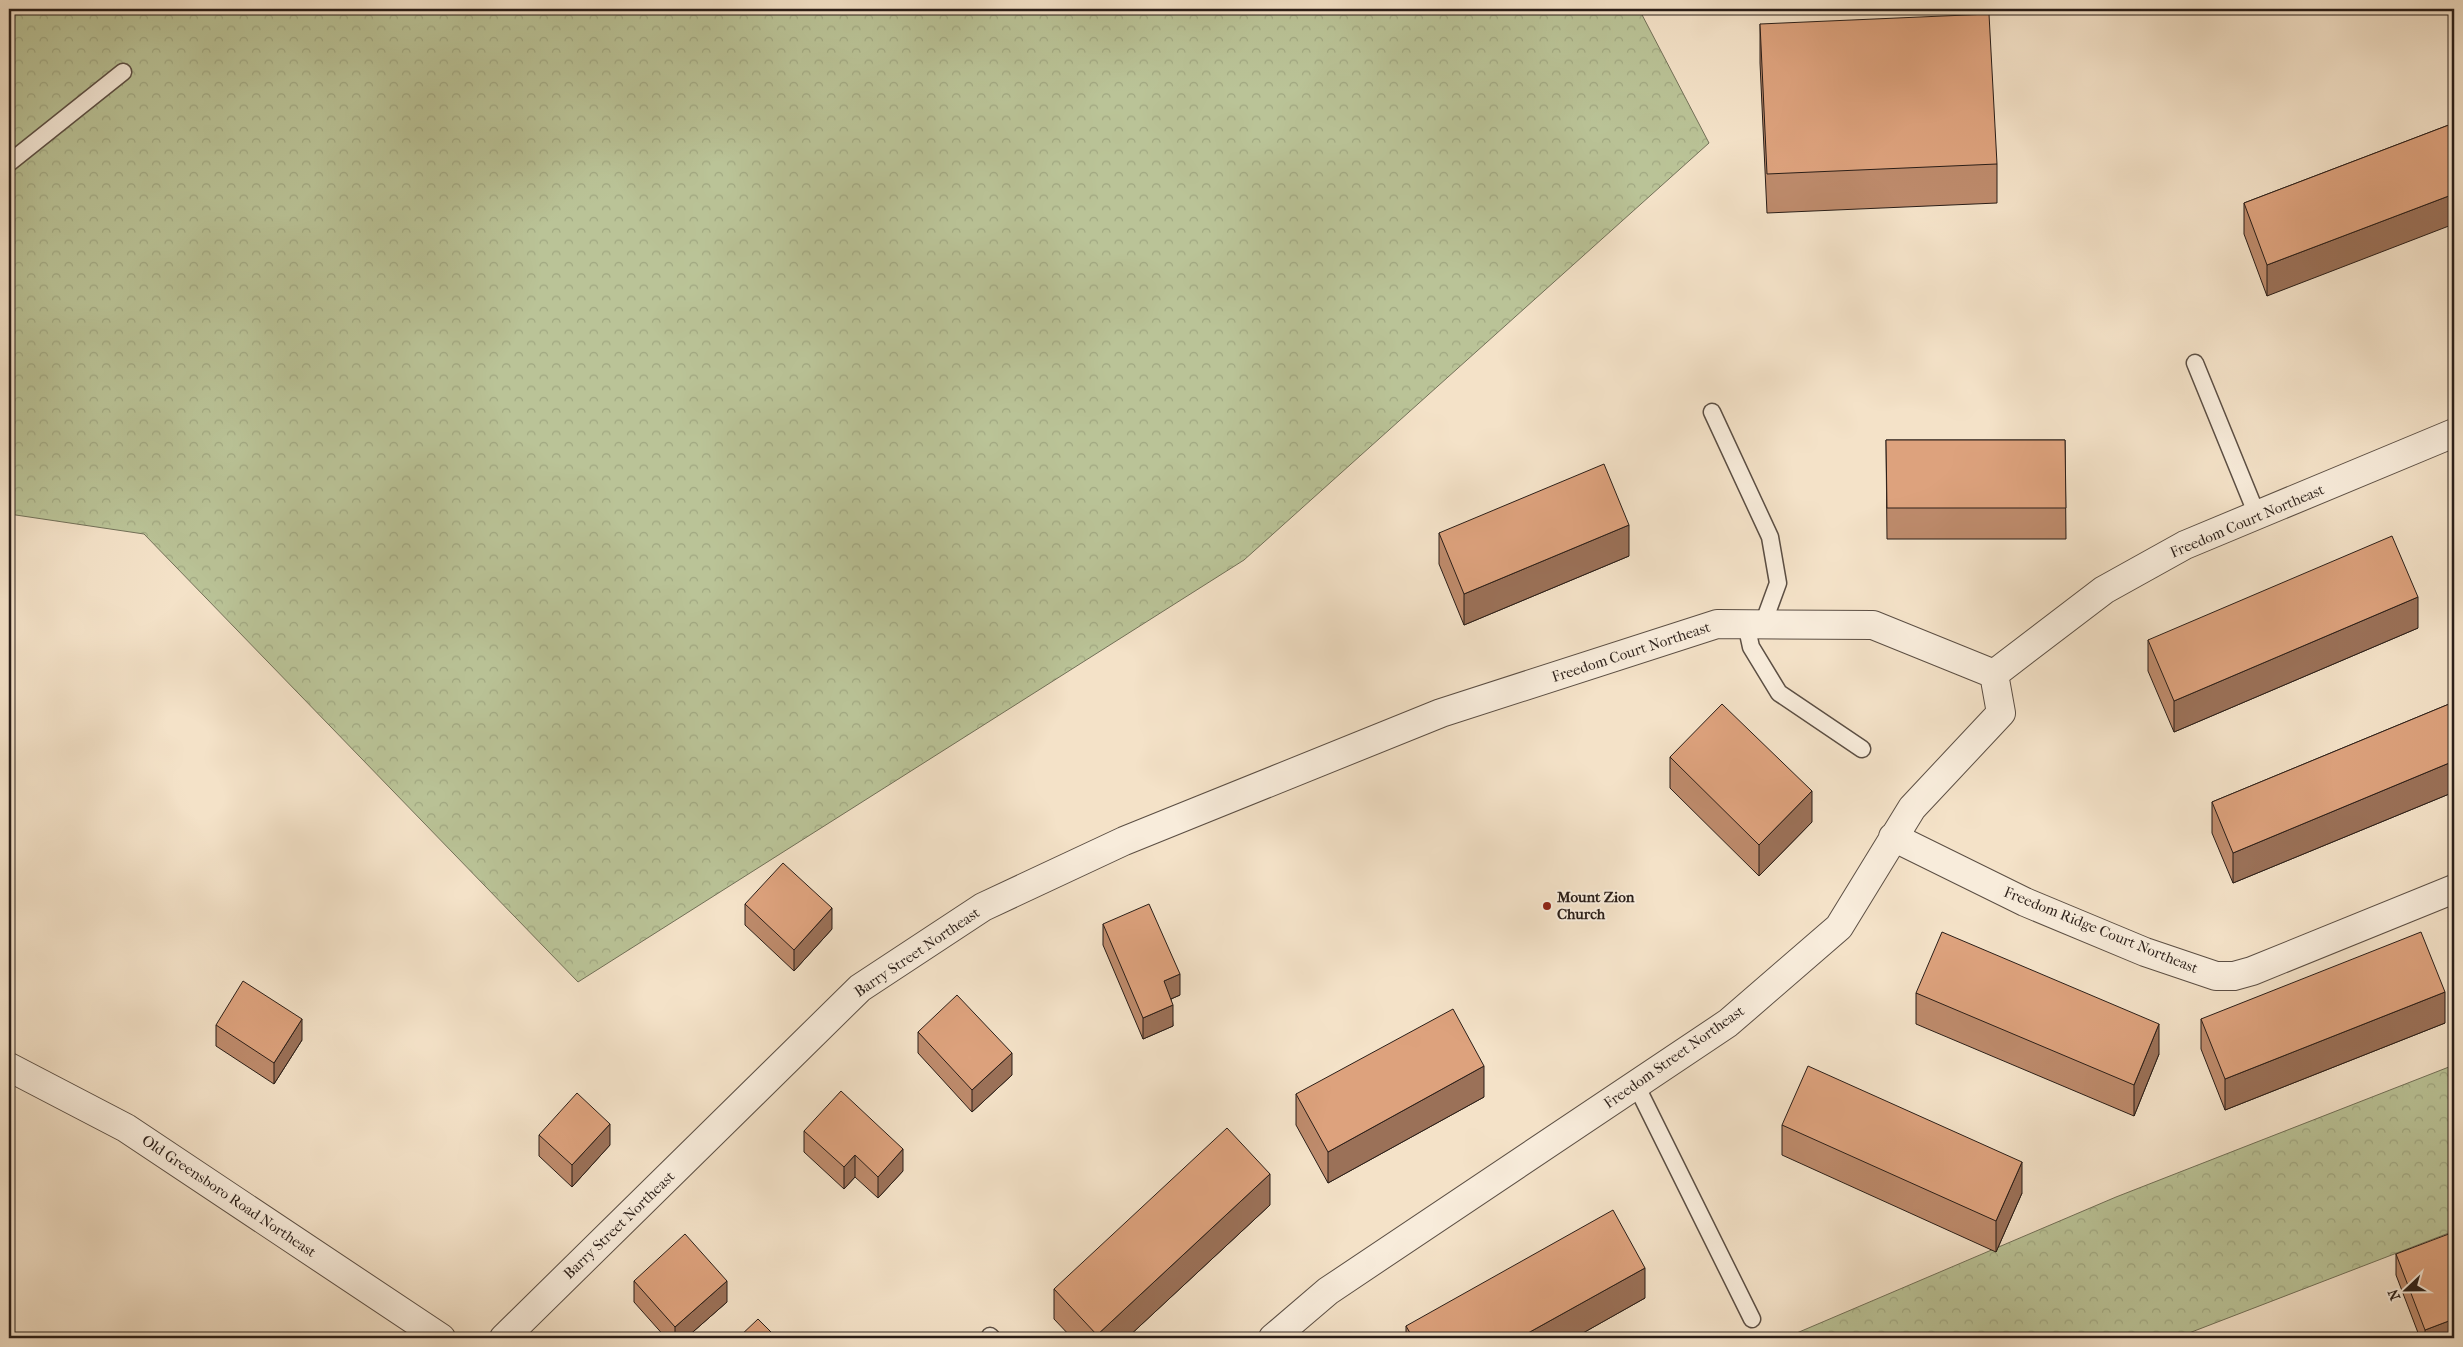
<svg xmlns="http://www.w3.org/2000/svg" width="2463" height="1347" viewBox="0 0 2463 1347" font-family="'IM FELL French Canon',serif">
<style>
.forest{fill:url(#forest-crowns);stroke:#727058}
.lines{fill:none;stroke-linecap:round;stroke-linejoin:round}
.service-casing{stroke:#5c4f44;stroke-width:19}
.minor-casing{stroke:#5c4f44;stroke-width:30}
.tertiary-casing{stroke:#5c4f44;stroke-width:30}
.service{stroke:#f8ecdb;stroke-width:16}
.minor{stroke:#f8ecdb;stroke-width:28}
.tertiary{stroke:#f8ecdb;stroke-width:28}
.wall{fill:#be8b6c;stroke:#2a1e18}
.shaded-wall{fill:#9b7158;stroke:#2a1e18}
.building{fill:#dda27d;stroke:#2a1e18}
.poi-dot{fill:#8f2418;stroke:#f8ecdb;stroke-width:2}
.labels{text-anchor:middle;stroke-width:4;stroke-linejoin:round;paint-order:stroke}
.street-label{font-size:15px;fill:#2a1e18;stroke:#f8ecdb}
.poi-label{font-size:15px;font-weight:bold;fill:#2a1e18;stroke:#f8ecdb;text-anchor:start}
</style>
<defs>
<pattern id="forest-crowns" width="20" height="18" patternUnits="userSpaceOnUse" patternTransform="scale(1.25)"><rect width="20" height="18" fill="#bac397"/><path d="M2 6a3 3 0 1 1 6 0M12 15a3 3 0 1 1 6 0" fill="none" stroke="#a0a781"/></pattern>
</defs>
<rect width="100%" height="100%" fill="#f4e2c8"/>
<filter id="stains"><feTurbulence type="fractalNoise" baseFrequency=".004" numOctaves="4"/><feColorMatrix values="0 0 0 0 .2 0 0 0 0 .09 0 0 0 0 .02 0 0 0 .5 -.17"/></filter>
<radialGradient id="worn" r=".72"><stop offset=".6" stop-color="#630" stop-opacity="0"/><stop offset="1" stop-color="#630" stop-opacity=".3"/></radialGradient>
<!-- forest -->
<path class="forest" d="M9,9H1639L1709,143L1244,560L578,982L144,534L9,514Z
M2454,1065V1231L2176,1338H1785L2116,1197Z"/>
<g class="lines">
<defs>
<path id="service" d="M9,163L123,72
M2195,363L2257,515
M1712,412L1770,537L1778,583L1763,624
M1746,624L1751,647L1779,693L1862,749
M1636,1085L1752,1319
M990,1336L992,1338"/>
<path id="minor" d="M1994,674L2104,590L2185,545L2454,433
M1893,837L2025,902L2145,952L2216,976H2234L2252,971L2454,889
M504,1338L860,988L983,907L1124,841L1441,713L1717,624L1873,625L1994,674
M1273,1338L1328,1291L1728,1023L1839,927L1912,808L2001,713L1994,674"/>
<path id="tertiary" d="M9,1067L126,1128L441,1338"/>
</defs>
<!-- service casing -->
<use href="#service" class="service-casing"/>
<!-- minor casing -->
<use href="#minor" class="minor-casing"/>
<!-- tertiary casing -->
<use href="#tertiary" class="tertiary-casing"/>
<!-- service -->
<use href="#service" class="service"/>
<!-- minor -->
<use href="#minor" class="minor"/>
<!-- tertiary -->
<use href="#tertiary" class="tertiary"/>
</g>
<!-- wall -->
<path class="wall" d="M1760,24L1997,164V203L1767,213L1760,63Z
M2454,123L2267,296L2244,234V203Z
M1886,440H2065L2066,539H1887Z
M1439,533L1629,556L1464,625L1439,564Z
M2418,628L2174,732L2148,671V640Z
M2454,702V792L2233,883L2212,833V802Z
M1670,757L1812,822L1759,876L1670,788Z
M745,904L832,929L794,971L745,925Z
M1103,924L1180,995L1171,999L1173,1026L1143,1039L1103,945Z
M1916,993L2159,1054L2134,1116L1916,1024Z
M2201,1019L2445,1023L2225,1110L2201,1049Z
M216,1025L302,1040L274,1084L216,1046Z
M918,1032L1012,1075L972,1112L918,1053Z
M1296,1094L1484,1097L1328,1183L1296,1125Z
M1782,1125L2022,1193L1996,1252L1782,1155Z
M804,1131L903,1171L878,1198L855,1177L844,1189L804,1152Z
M539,1135L610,1145L572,1187L539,1156Z
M1270,1205L1127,1338H1072L1054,1319V1289Z
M2396,1254L2454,1338H2420L2396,1275Z
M634,1281L727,1302L686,1338H666L634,1302Z
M1645,1298L1574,1338H1406V1326Z"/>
<!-- shaded-wall -->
<path class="shaded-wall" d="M2454,194V224L2267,296V265Z
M1629,525V556L1464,625V594Z
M2418,597V628L2174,732V701Z
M2454,761V792L2233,883V853Z
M1812,791V822L1759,876V845Z
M832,908V929L794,971V950Z
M1180,974V995L1164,1002V981Z
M2445,992V1023L2225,1110V1079Z
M1173,1005V1026L1143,1039V1018Z
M302,1019V1040L274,1084V1063Z
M2159,1024V1054L2134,1116V1085Z
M1012,1053V1075L972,1112V1090Z
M1484,1066V1097L1328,1183V1152Z
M610,1124V1145L572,1187V1165Z
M903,1149V1171L878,1198V1177Z
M855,1155V1177L844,1189V1167Z
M2022,1162V1193L1996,1252V1221Z
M1270,1174V1205L1127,1338H1097V1335Z
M1645,1268V1298L1574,1338H1519Z
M727,1281V1302L686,1338H675V1327Z
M2454,1319V1338H2425V1330Z"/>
<!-- building -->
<path class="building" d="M1989,14L1997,164L1767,174L1760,24Z
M2454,123V194L2267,265L2244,203Z
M1886,440H2065L2066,508H1887Z
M1604,464L1629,525L1464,594L1439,533Z
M2392,536L2418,597L2174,701L2148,640Z
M2454,702V761L2233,853L2212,802Z
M1722,704L1812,791L1759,845L1670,757Z
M783,863L832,908L794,950L745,904Z
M1149,904L1180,974L1164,981L1173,1005L1143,1018L1103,924Z
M1942,932L2159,1024L2134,1085L1916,993Z
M2421,932L2445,992L2225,1079L2201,1019Z
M243,981L302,1019L274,1063L216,1025Z
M957,995L1012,1053L972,1090L918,1032Z
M1453,1009L1484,1066L1328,1152L1296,1094Z
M1808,1066L2022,1162L1996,1221L1782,1125Z
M841,1091L903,1149L878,1177L855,1155L844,1167L804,1131Z
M577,1093L610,1124L572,1165L539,1135Z
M1227,1128L1270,1174L1097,1335L1054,1289Z
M1613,1210L1645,1268L1519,1338H1413L1406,1326Z
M2454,1232V1319L2425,1330L2396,1254Z
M685,1234L727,1281L675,1327L634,1281Z
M758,1319L777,1338H738Z"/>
<!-- markers -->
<circle class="poi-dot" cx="1547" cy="906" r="5"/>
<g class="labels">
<!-- street labels -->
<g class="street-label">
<text transform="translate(2247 521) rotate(-23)" y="5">Freedom Court Northeast</text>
<text transform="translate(1631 652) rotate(-18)" y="5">Freedom Court Northeast</text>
<text transform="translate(2101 930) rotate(22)" y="5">Freedom Ridge Court Northeast</text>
<text transform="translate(917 952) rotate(-34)" y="5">Barry Street Northeast</text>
<text transform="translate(1674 1057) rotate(-35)" y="5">Freedom Street Northeast</text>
<text transform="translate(229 1196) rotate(34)" y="5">Old Greensboro Road Northeast</text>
<text transform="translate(619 1225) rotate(-44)" y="5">Barry Street Northeast</text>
</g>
<!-- poi labels -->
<g class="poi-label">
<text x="1557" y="902">Mount Zion<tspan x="1557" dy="17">Church</tspan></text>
</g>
</g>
<!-- margin -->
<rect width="2463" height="1347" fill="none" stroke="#f4e2c8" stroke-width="30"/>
<rect x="10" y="10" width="2443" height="1327" fill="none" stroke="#2a1e18" stroke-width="2.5"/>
<rect x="15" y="15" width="2433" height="1317" fill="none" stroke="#2a1e18"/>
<!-- north arrow -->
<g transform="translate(2406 1290) rotate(248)" stroke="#f8ecdb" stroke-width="4" paint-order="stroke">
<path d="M0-4L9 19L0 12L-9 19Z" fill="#2a1e18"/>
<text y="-8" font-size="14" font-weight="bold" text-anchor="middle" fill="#2a1e18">N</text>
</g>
<rect width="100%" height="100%" filter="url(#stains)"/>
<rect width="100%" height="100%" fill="url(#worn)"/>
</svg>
